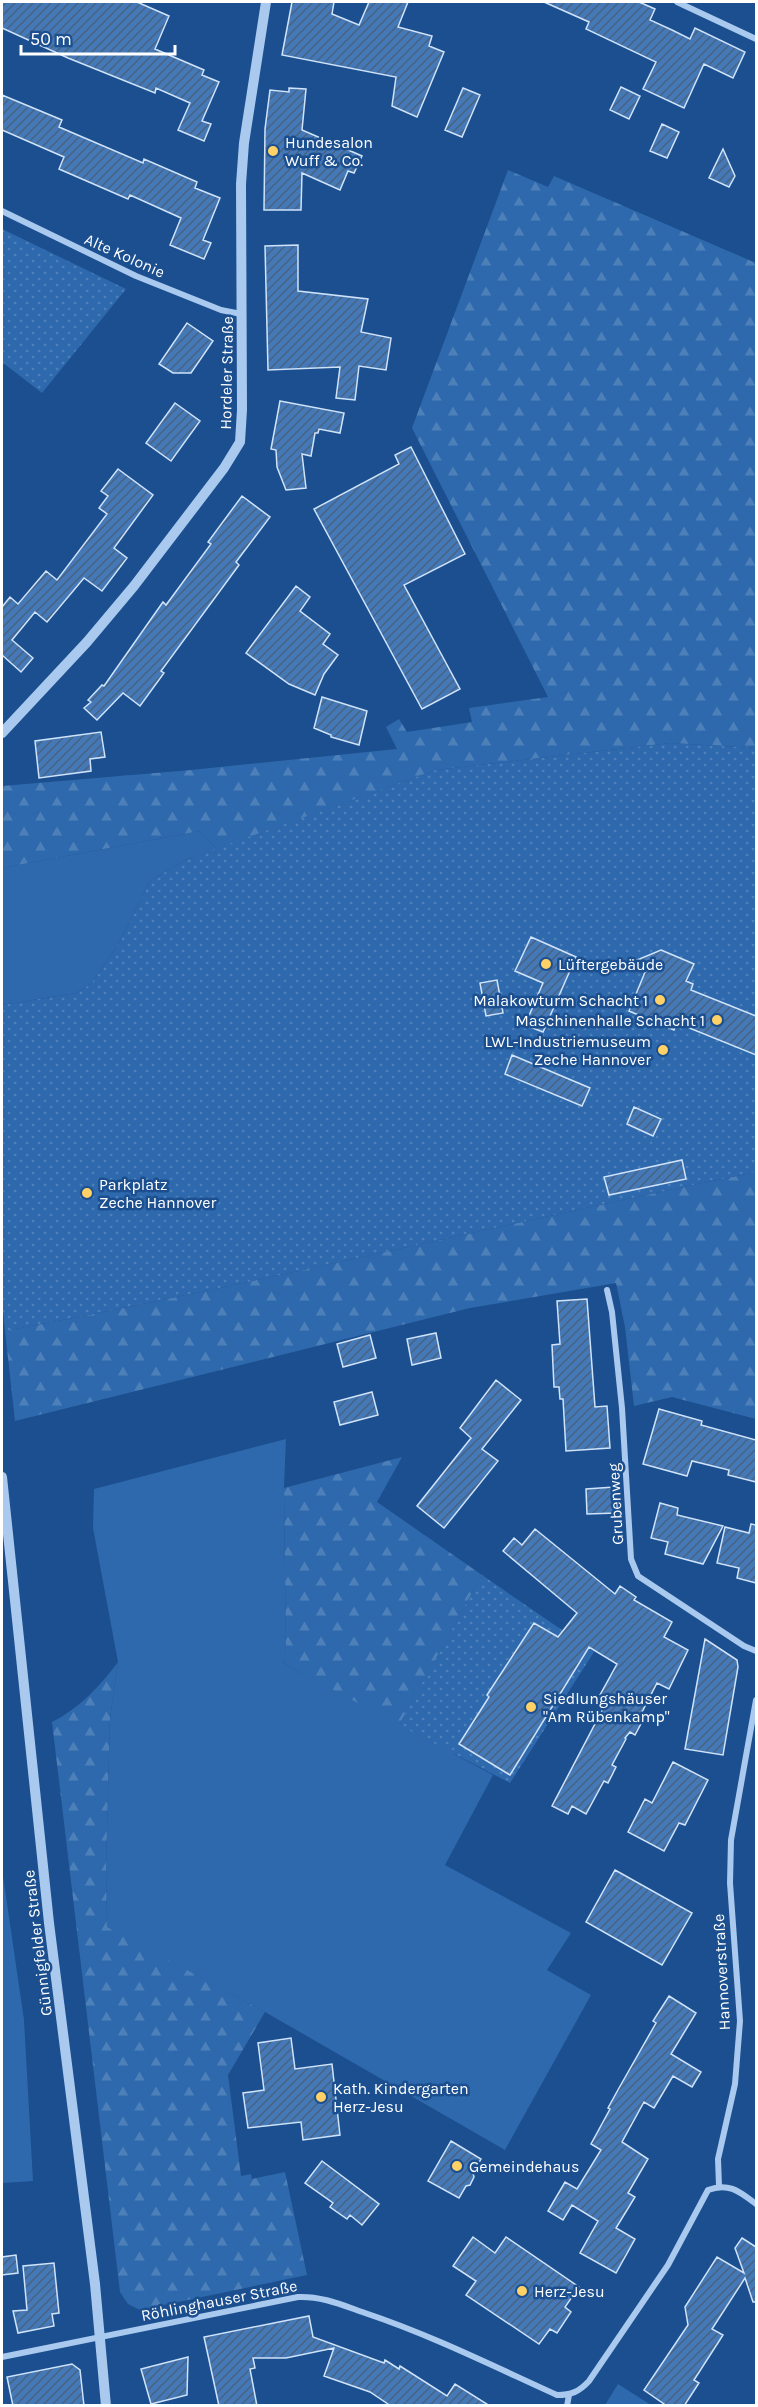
<svg xmlns="http://www.w3.org/2000/svg" width="758" height="2407" viewBox="0 0 758 2407" font-family="Karla,sans-serif">
<style>
.green{fill:#2e69ad}
.forest{fill:url(#forest-firs)}
.park{fill:url(#park-dots)}
.building{fill:url(#building-hatch);stroke:#cfe3fa;stroke-width:1.5}
.lines{fill:none;stroke-linecap:round;stroke-linejoin:round}
.minor{stroke:#a9c9ee;stroke-width:6}
.tertiary{stroke:#a9c9ee;stroke-width:10}
.poi-dot{fill:#ffd166;stroke:#1b4f8f;stroke-width:2}
.labels{text-anchor:middle;stroke-width:5;stroke-linejoin:round;paint-order:stroke}
.poi-label{font-size:16px;fill:#fff;stroke:#1b4f8f;text-anchor:start}
.street-label{font-size:16px;fill:#fff;stroke:#1b4f8f}
</style>
<defs>
<pattern id="forest-firs" width="22" height="20" patternUnits="userSpaceOnUse" patternTransform="scale(1.5)"><rect width="22" height="20" fill="#2e69ad"/><path d="M5 1l3.5 6h-7zM16 11l3.5 6h-7z" fill="#4d80b9"/></pattern>
<pattern id="park-dots" width="8" height="8" patternUnits="userSpaceOnUse" patternTransform="scale(1.5)"><rect width="8" height="8" fill="#2e69ad"/><path d="M2 2h.1M6 6h.1" fill="none" stroke="#4d80b9" stroke-width="1.8" stroke-linecap="round"/></pattern>
<pattern id="building-hatch" width="6" height="6" patternUnits="userSpaceOnUse" patternTransform="scale(1.5)"><rect width="6" height="6" fill="#4478b7"/><path d="M-1 1l2-2M0 6l6-6M5 7l2-2" fill="none" stroke="#486282"/></pattern>
</defs>
<rect width="100%" height="100%" fill="#1b4f8f"/>
<!-- green -->
<path class="green" d="M200,831L217,849L187,859L150,881L118,945L91,984L76,993L2,1005V868Z
M286,1439L284,1488L286,1658L283,1663L399,1724L482,1575L454,1754L493,1775L445,1865L571,1933L547,1970L591,1995L505,2150L265,2012L107,1928L106,1867L110,1718L118,1662L93,1528L94,1489Z
M2,1869L24,2020L33,2181L2,2183Z
M618,2384L651,2405H605Z"/>
<!-- forest -->
<path class="forest" d="M508,170L548,187L554,176L756,263V748L670,743L436,770L217,849L200,831L2,868V786L191,770L397,749L386,727L399,719L407,732L472,722L469,708L548,697L412,428Z
M756,1172V1419L672,1397L634,1406L625,1327L616,1283L470,1308L15,1421L5,1331C256,1284 506,1223 756,1172Z
M402,1457L377,1502L482,1575L399,1725L283,1663L286,1658L284,1488Z
M118,1662L110,1718L106,1867L107,1927L265,2012L228,2075L241,2176L251,2174L252,2179L285,2172L307,2275L140,2310L128,2304L120,2292L52,1722C80,1708 100,1686 118,1662Z"/>
<!-- park -->
<path class="park" d="M2,229L126,289L42,393L2,362Z
M670,743L756,748V1172C506,1223 256,1284 5,1331L2,1302V1005L76,993L91,984L118,945L150,881L187,859L436,770Z
M482,1575L594,1652L510,1783L399,1725Z"/>
<!-- building -->
<path class="building" d="M2,2H137L169,16L155,49L204,70L202,75L219,82L202,121L211,124L204,141L178,130L190,103L156,88L155,93L68,58L2,28Z
M292,2H334L332,14L359,25L369,2H408L398,27L432,36L429,46L444,52L417,117L392,106L396,77L282,55Z
M544,2H639L655,9L650,20L672,30L690,39L695,28L745,52L733,78L704,64L684,108L643,89L656,62L586,29L589,22Z
M621,87L640,96L629,119L610,110Z
M289,88L306,89L302,130L362,156L354,173L348,171L340,190L302,173L301,210H264L265,129L270,90L289,92Z
M463,88L480,95L462,137L445,130Z
M2,95L62,120L59,127L143,163L144,159L197,182L195,188L220,198L203,240L211,243L204,259L170,245L181,218L130,195L128,199L59,169L64,157L2,130Z
M662,124L679,132L667,158L650,151Z
M723,149L735,176L729,187L709,178Z
M298,245V291L368,299L361,332L391,338L386,370L359,366L355,400L336,398L340,367L268,370L265,246Z
M187,323L213,341L191,373H173L159,364Z
M280,401L344,413L340,433L319,429L318,433H315L311,456L302,454L306,488L286,490L277,467L276,450L271,449Z
M175,403L200,421L171,461L146,443Z
M411,447L465,554L404,585L460,689L422,709L314,509L399,464L395,455Z
M118,469L153,495L114,548L127,558L102,591L84,578L47,622L35,612L12,640L33,658L21,672L2,655V607L10,597L18,604L46,571L57,580L107,514L99,508L108,496L101,491Z
M242,496L270,517L236,562L239,565L161,671L164,673L140,706L123,693L97,720L84,708L91,702L88,700L102,685L104,686L163,602L166,605L211,544L208,542Z
M296,586L310,597L300,611L330,634L323,644L338,655L324,674L315,695L289,684L246,653Z
M322,697L367,711L359,745L331,737V735L314,728Z
M101,732L105,757L90,759L91,771L39,778L35,741Z
M531,937L576,957L543,1032L525,1025L543,983L515,971Z
M661,950L694,964L686,981L693,984L691,990L756,1016V1055L677,1023L674,1030L629,1011L648,965L637,960Z
M497,980L503,1013L486,1016L480,983Z
M512,1055L590,1088L582,1106L505,1074Z
M634,1107L661,1119L653,1136L627,1124Z
M682,1160L686,1179L609,1195L604,1177Z
M587,1299L595,1407L607,1406L610,1448L566,1451L563,1399H560L559,1387H554L552,1345L560,1344L557,1301Z
M436,1333L441,1358L412,1365L407,1339Z
M370,1335L376,1358L343,1367L337,1344Z
M496,1380L521,1400L482,1449L498,1461L444,1528L417,1506L471,1438L460,1428Z
M372,1392L378,1415L340,1425L334,1402Z
M659,1409L702,1421L701,1425L756,1440V1482L728,1475L729,1470L692,1461L687,1476L643,1464Z
M614,1487L616,1513L587,1514L586,1489Z
M660,1503L678,1508L677,1515L723,1526L703,1564L665,1554L668,1542L651,1538Z
M751,1524L756,1525V1583L737,1578L739,1568L717,1563L725,1527L749,1533Z
M535,1529L615,1594L620,1586L636,1597L634,1600L672,1622L664,1637L688,1650L669,1689L657,1683L640,1716L644,1718L635,1735L630,1732L625,1738L626,1739L612,1765L616,1767L608,1783L604,1781L586,1814L572,1806L568,1814L552,1806L608,1699L600,1695L617,1664L589,1647L510,1775L459,1744L489,1697L487,1695L534,1623L558,1637L577,1613L503,1551L514,1538L522,1545Z
M705,1639L737,1660L738,1667L723,1755L685,1749Z
M673,1762L708,1780L685,1825L679,1823L664,1851L628,1832L645,1799L652,1803Z
M615,1870L692,1913L662,1965L586,1922Z
M669,1996L696,2013L671,2054L701,2072L692,2087L673,2076L654,2108L644,2102L622,2142L648,2159L628,2193L635,2197L616,2228L635,2239L616,2273L580,2253L598,2221L572,2205L563,2220L548,2211L565,2182L577,2189L601,2150L591,2144L610,2109L608,2108L619,2088L656,2023L653,2021Z
M291,2038L295,2069L332,2064L340,2135L303,2140L301,2122L248,2128L243,2093L264,2090L258,2043Z
M451,2141L481,2159L473,2173L474,2177L470,2185L466,2186L459,2198L428,2181Z
M322,2161L379,2204L362,2225L350,2215L347,2219L330,2207L333,2203L305,2183Z
M473,2237L495,2253L506,2237L579,2287L565,2307L571,2312L557,2333L550,2329L539,2344L466,2295L476,2281L453,2266Z
M742,2238L756,2247V2302H753L745,2278L712,2329L723,2335L694,2380L699,2383L684,2406H667L644,2390L688,2325L685,2307L717,2257L744,2273L735,2248Z
M16,2255L18,2273L2,2275V2257Z
M54,2263L59,2313L52,2314L54,2326L18,2333L13,2311L27,2310L23,2266Z
M309,2316L313,2337L384,2363L385,2360L399,2369L400,2366L447,2396L455,2384L490,2406H391L370,2392L324,2376L334,2348L286,2358H253L255,2368L250,2369L257,2406H219L204,2337Z
M188,2357L187,2395L151,2404L141,2369Z
M72,2364L80,2370L84,2406H13L7,2377Z"/>
<g class="lines">
<!-- minor -->
<path class="minor" d="M677,2L756,39
M2,211L136,276L221,310L241,314
M607,1290L612,1312L622,1408L631,1559L638,1576L744,1646L756,1651
M719,2186L718,2159L735,2084L740,2021L730,1883L731,1840L756,1700
M2,2357L298,2297C322,2296 342,2305 365,2313C431,2335 493,2366 557,2395C571,2395 579,2392 589,2381L668,2265L708,2190C729,2182 740,2192 756,2204
M567,2406L569,2395"/>
<!-- tertiary -->
<path class="tertiary" d="M2,733L87,642L134,586L224,468L240,442L242,410L241,184L244,143L266,2
M2,1477L49,1923L95,2284L106,2406"/>
</g>
<!-- markers -->
<g class="poi-dot">
<circle cx="273" cy="151" r="6"/>
<circle cx="546" cy="964" r="6"/>
<circle cx="660" cy="1000" r="6"/>
<circle cx="717" cy="1020" r="6"/>
<circle cx="663" cy="1050" r="6"/>
<circle cx="87" cy="1193" r="6"/>
<circle cx="531" cy="1707" r="6"/>
<circle cx="321" cy="2097" r="6"/>
<circle cx="457" cy="2166" r="6"/>
<circle cx="522" cy="2291" r="6"/>
</g>
<g class="labels">
<!-- poi labels -->
<g class="poi-label">
<text x="285" y="148">Hundesalon<tspan x="285" dy="18">Wuff &amp; Co.</tspan></text>
<text x="558" y="970">Lüftergebäude</text>
<text x="648" y="1006" text-anchor="end">Malakowturm Schacht 1</text>
<text x="705" y="1026" text-anchor="end">Maschinenhalle Schacht 1</text>
<text x="651" y="1047" text-anchor="end">LWL-Industriemuseum<tspan x="651" dy="18">Zeche Hannover</tspan></text>
<text x="99" y="1190">Parkplatz<tspan x="99" dy="18">Zeche Hannover</tspan></text>
<text x="543" y="1704">Siedlungshäuser<tspan x="543" dy="18">"Am Rübenkamp"</tspan></text>
<text x="333" y="2094">Kath. Kindergarten<tspan x="333" dy="18">Herz-Jesu</tspan></text>
<text x="469" y="2172">Gemeindehaus</text>
<text x="534" y="2297">Herz-Jesu</text>
</g>
<!-- street labels -->
<g class="street-label">
<text transform="translate(125 255) rotate(24)" y="6">Alte Kolonie</text>
<text transform="translate(226 373) rotate(-89)" y="6">Hordeler Straße</text>
<text transform="translate(615 1504) rotate(-93)" y="6">Grubenweg</text>
<text transform="translate(37 1943) rotate(-97)" y="6">Günnigfelder Straße</text>
<text transform="translate(721 1972) rotate(-93)" y="6">Hannoverstraße</text>
<text transform="translate(219 2300) rotate(-11)" y="6">Röhlinghauser Straße</text>
</g>
</g>
<!-- border -->
<rect width="758" height="2407" fill="none" stroke="#ffffff" stroke-width="6"/>
<!-- scale -->
<path d="M21 45v9h154v-9" fill="none" stroke="#ffffff" stroke-width="3"/>
<text x="30" y="45" font-size="18" fill="#ffffff" stroke="#1b4f8f" stroke-width="4.5" paint-order="stroke">50 m</text>
</svg>
